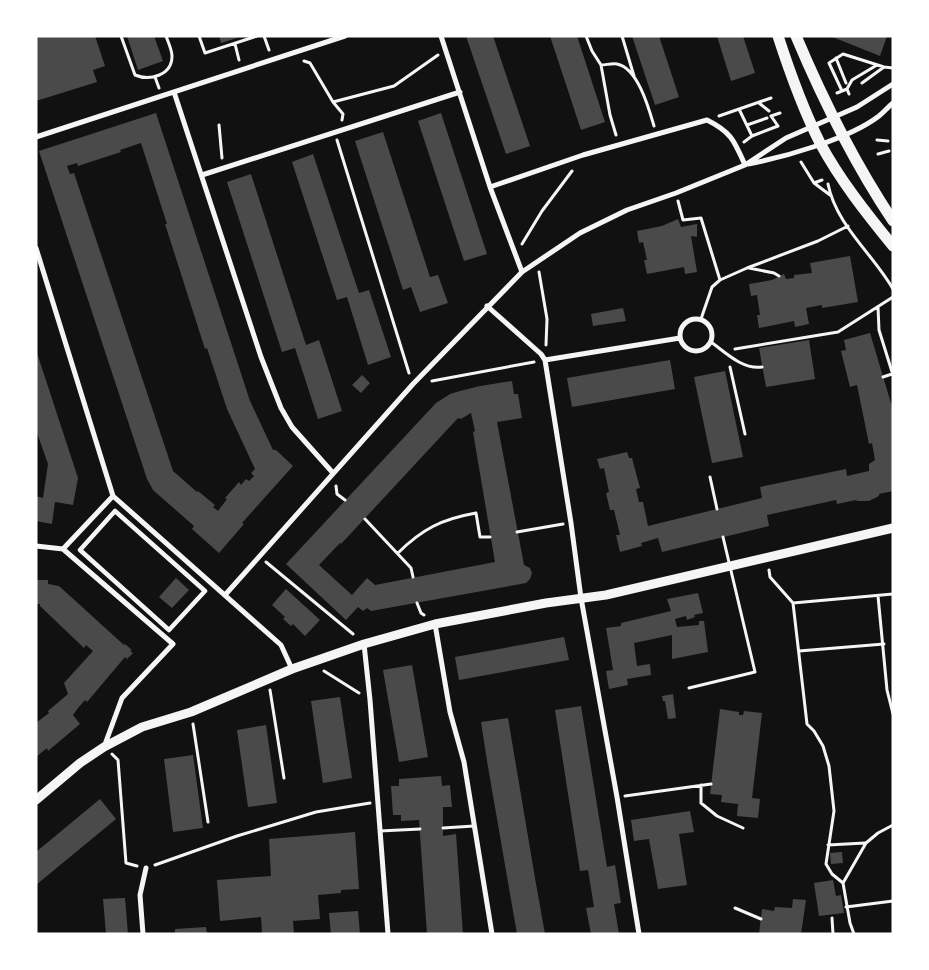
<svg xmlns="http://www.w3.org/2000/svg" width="929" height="970" viewBox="0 0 929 970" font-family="'PT Serif',serif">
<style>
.building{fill:#4a4a4a;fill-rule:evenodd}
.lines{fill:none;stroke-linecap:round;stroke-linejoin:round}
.path{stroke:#f5f5f5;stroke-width:3}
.service{stroke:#f5f5f5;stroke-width:3}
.pedestrian{stroke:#f5f5f5;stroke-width:4.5}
.minor{stroke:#f5f5f5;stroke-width:5}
.tertiary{stroke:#f5f5f5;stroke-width:9}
.primary{stroke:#f5f5f5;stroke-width:11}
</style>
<rect width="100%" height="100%" fill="#111"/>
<!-- building -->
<path class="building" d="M36,36H95L105,66L93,70L97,82L36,101Z
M127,36H154L163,61L138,70Z
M219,36H240V37L221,43Z
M466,36H493L530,146L506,154Z
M550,36H577L605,122L581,130Z
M632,36H659L679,97L655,105Z
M717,36H743L755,73L731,81Z
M830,36H887L880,56Z
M156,113L250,401L273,450H276L293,466L242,523L244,524L219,553L192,529L194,526L153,490L147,479L39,151ZM141,143L167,224H165L205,349L207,348L227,409L255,469L251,473L254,476L249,481L246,479L241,485L239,482L225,498L227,499L218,511L213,507L215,505L198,491L197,492L173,471L74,173L70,174L67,166L77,163L78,166L121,152L120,150Z
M441,113L487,254L464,261L418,121Z
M383,132L430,277L438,275L448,303L420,312L411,287L403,290L355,141Z
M313,154L359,293L369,290L391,357L368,365L347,297L337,300L292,162Z
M251,174L306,345L319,340L342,411L318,419L295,348L282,352L227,182Z
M678,219L681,227L697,224V237L691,236L697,272L685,274L684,267L647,274L644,260H647L643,242L639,243L637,231L662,226Z
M850,256L858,302L822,308V305L806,308L809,324L795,327L794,321L759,328L757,315H760L757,295L751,296L749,284L772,280L784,274L786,279L794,278V275L812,273L810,263Z
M623,308L626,321L593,326L591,314Z
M870,333L893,410V491L879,494V496L869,501H857L856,500L837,504L836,500L767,515L769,526L666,551L662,552L658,538L641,543L642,546L620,552L616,535H620L614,510H610L606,493L609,492L604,468L600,469L597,459L627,452L629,458H632L640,488L636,489L639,502H643L648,526L762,498L760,487L846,469L847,476L869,471V464L875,460L872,443L869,444L857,385L850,387L841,351L846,350L844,340Z
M809,340L815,379L766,387L759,348Z
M37,353L78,478L73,505L55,502L52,524L36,521V496L43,498L48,464L36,430Z
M670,360L675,389L572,407L567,378Z
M725,371L743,457L712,463L694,377Z
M362,375L370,383L361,393L352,385Z
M512,381L514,394H518L522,418L497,422L524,565L530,568L532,573L530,579L526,583L371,611L367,608L363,611L358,607L346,620L286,564L436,403L450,394L460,391L480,386ZM471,413L475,431L473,432L495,562L375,585L367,578L352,595L319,565L340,543L341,544L458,418L461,419Z
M176,578L189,590L172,608L159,597Z
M36,580H48V584L59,586L124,645L125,644L132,650L130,651L133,653L127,659L125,657L87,702L85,700L78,708L73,715L80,724L48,751L47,748L36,757V723L49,713L48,711L68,694L64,683L93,651L86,645L84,648L40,606V604H36Z
M286,589L320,620L305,636L293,624L291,626L283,619L285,617L272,605Z
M698,593L703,613L694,615L695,617L687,620L686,616L675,619L677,627L699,625V621H704L708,652L672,659V635L634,643L637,666L650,664L651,675L627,679L628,685L609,689L606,671L613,670L606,628L621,626V623L671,611L667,599Z
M564,637L569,660L459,680L455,657Z
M412,665L428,757L399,762L383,670Z
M673,694L676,718L668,719L665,701H663L662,696Z
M340,697L352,778L323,783L311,701Z
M581,706L607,867L615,865L621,903L614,904L619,934H591L586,908L594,907L588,870L580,871L555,710Z
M720,709L739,712V715H743L744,711L762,713L752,798L760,799L758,818L737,816L738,804L721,802L722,795L710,794Z
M508,718L535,878L545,934H517L488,767L481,722Z
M266,725L277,803L248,807L237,730Z
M193,755L203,828L173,832L164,759Z
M441,776L442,786L450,785L452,807H443V836L456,834L463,934H427L419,820L401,821V815H393L391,786H399V779Z
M100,799L116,819L36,885V852Z
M690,811L694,832L679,834L687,885L658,889L649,839L634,841L631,820Z
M355,832L359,889L341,890V893L318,895L320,919L293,921L294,934H262L261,917L220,921L217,880L271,876L269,839Z
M842,852L843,863L831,864L830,853Z
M833,880L836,896L841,895L844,913L819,916L814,883Z
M125,898L128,934H106L103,899Z
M793,899L806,900L801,934H759L762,909L774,911L775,907L792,908Z
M358,911L360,934H331L329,913Z
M206,927L207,934H175V929Z"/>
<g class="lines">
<!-- path -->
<path class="path" d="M121,36L135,75C149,81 172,76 172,56C172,50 168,42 166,36
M199,36L205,53L257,36
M264,36L269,50
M586,36L592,51L601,65L610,115L616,135
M622,36L634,76
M235,44L239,60
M836,58L846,83
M304,61L310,63L333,102
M601,65C606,65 612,63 617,64C638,68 649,109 654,126
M155,77L159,88
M862,83L884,67
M847,89L852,80L877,65
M842,91L829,63L843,54L884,67L893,68
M837,93L847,89L849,94
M759,103L769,111
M739,109L752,136
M719,116L771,98
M342,120L343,114L333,102L394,86L438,55
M219,125L222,158
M747,125L767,118
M337,140L409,373
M877,140L888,141
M744,142L752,136L778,126L771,116L780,113
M878,154L889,151
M801,162L814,183L830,195
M814,183L822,180
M828,184C836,225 873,254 893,289
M678,201L683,220L701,218L720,280
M522,244L542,211L572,171
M749,268L774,273L779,276
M539,272L547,319L546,345
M878,307L879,330L893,375
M701,319L712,287L720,280L747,268L818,241L848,226
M735,349L838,332L893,297
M730,367L745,434
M883,377L892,374
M432,381L534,362
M336,486L337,494L345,500
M365,519L411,568L413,577
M517,532L563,524
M398,553C422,529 442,519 476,513L480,537H490
M266,562L353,634
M769,570L770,577L793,603L807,724L814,731L823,746L829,766L834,811L826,864L832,874L843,883L850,923L854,934
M878,596L887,690L893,714
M417,603L421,613L424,615
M793,603L893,594
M799,651L884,644
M324,671L359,693
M270,690L284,778
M193,724L208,822
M112,754L118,760L126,863L137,866
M701,785V803L717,816L743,828
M625,796L711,784
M828,845L865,843
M155,865L237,836L316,812L370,803
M843,883L866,843L878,833L893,825
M846,907L893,901
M735,908L761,919"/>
<!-- service -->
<path class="service" d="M711,342C726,353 743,370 762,367
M710,477L717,509
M689,688L755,672L723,537
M443,828L474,826
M380,831L420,829
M832,918L833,934"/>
<!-- pedestrian -->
<path class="pedestrian" d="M115,511L205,591L169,630L80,550Z"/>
<!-- minor -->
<path class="minor" d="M441,36L490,187L522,272
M174,92L261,357L281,408L292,427L333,473
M36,137L345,36
M748,164C785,157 849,139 879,116C884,112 888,107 893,103
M202,175L460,92
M490,187L583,155L707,120C731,132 734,140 745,165
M36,248L113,496L281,645L292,669
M487,306L541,354L545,360L571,523L581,598L617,797L639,934
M680 335a16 16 0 1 1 32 0a16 16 0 1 1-32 0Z
M545,360L680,338
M36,546L63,549
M63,549L173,644L122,698L104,747
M63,549L113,496
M225,595L413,384L522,272L580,233L627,210L676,193L745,165L786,138L857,107L893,84
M435,624L450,712L464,762L492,934
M364,644L370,700L388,934
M143,934L140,895L146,868"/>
<!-- tertiary -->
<path class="tertiary" d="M36,800L80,763L104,747L142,727L191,712L292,669L364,644L435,624L546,603L606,595L893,528"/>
<!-- primary -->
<path class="primary" d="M778,36C790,73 803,109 820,143C840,180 866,213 893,246
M796,36C823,100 855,164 893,221"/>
</g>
<!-- border -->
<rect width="929" height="970" fill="none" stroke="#ffffff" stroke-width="75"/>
</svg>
